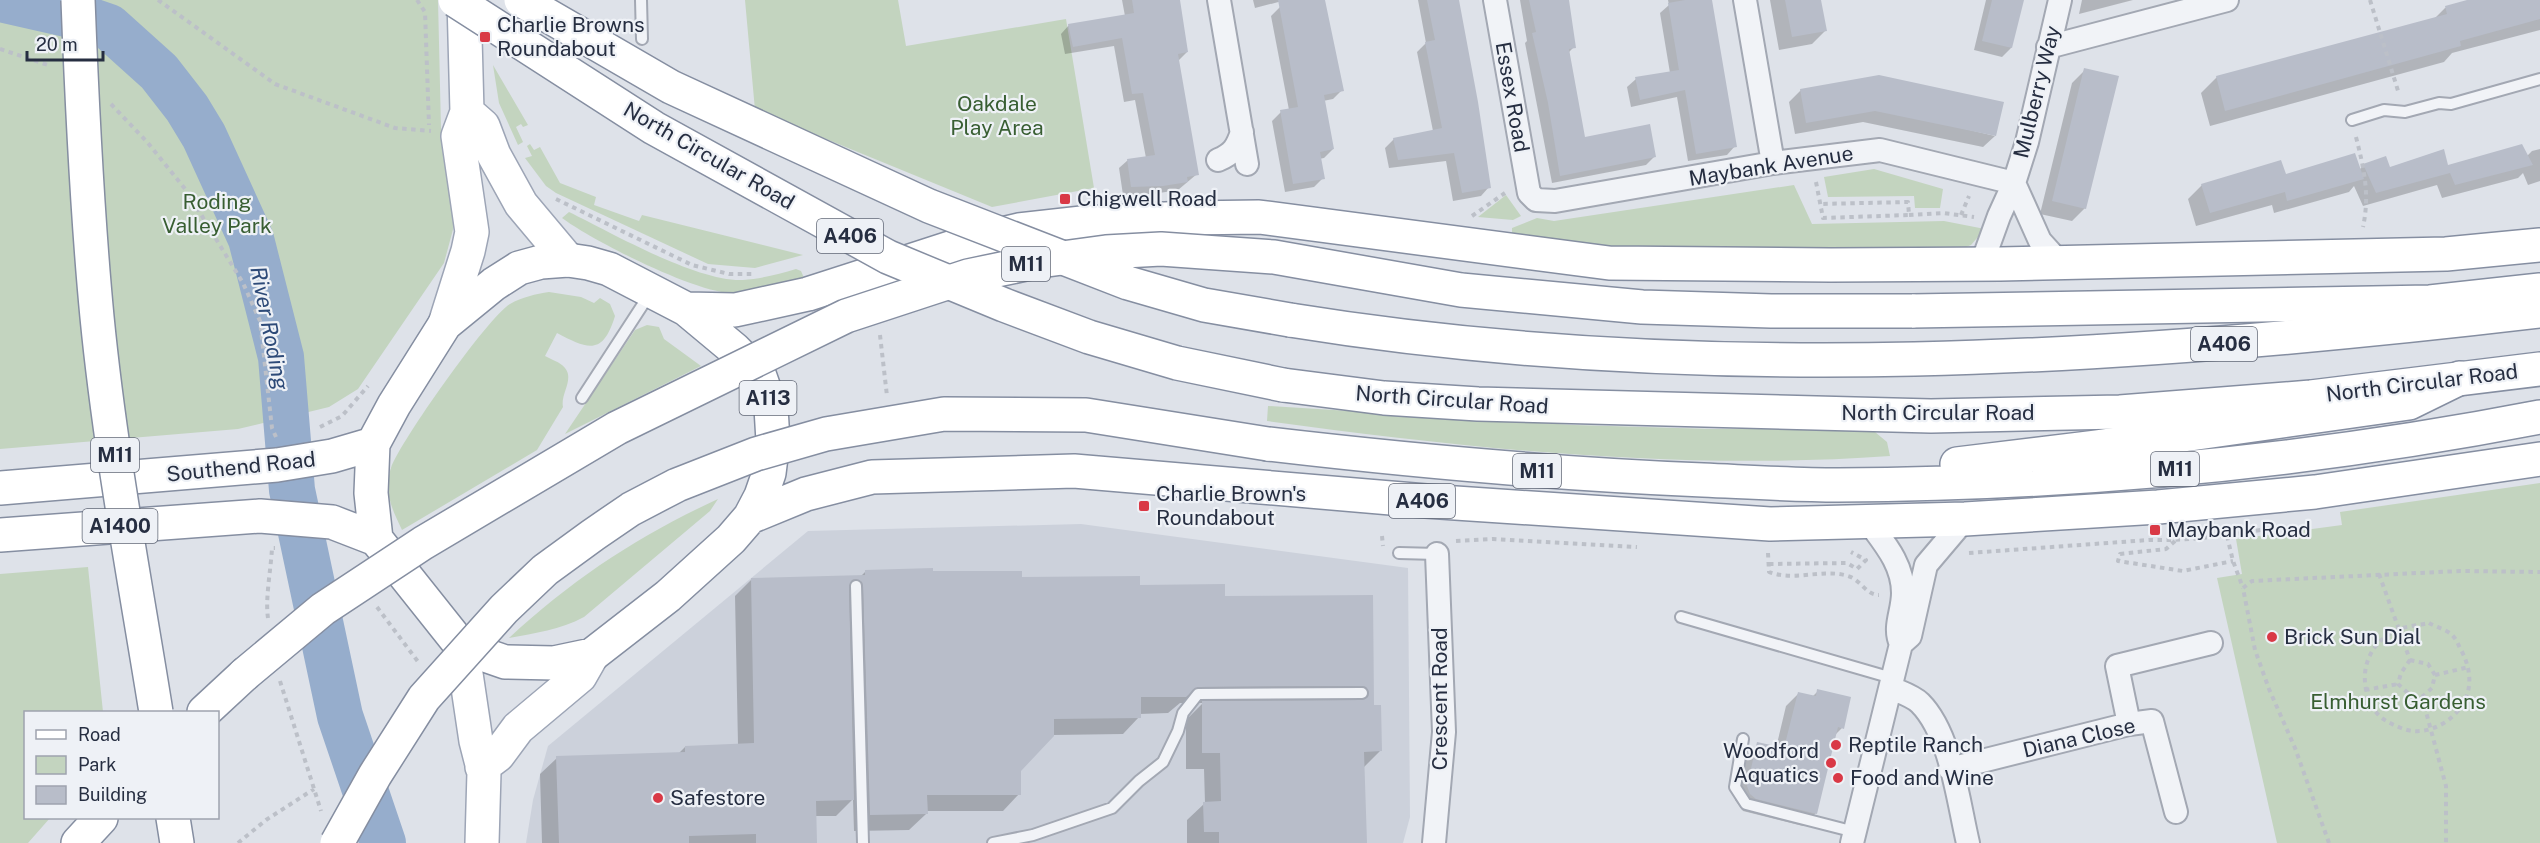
<svg xmlns="http://www.w3.org/2000/svg" width="2540" height="843" viewBox="0 0 2540 843" font-family="'Public Sans',sans-serif">
<style>
.built{fill:#ccd1db}
.green{fill:#c3d4bf}
.shadow{fill:#0003}
.lines{fill:none;stroke-linecap:round;stroke-linejoin:round}
.river{stroke:#96adcc;stroke-width:46}
.building{fill:#b8bdc9}
.service-casing{stroke:#a3a8b3;stroke-width:14}
.minor-casing{stroke:#a3a8b3;stroke-width:26}
.primary-casing{stroke:#9da5b6;stroke-width:36}
.trunk-casing{stroke:#858ea1;stroke-width:36}
.motorway-casing{stroke:#858ea1;stroke-width:36}
.path{stroke:#bcc0c8;stroke-width:4;stroke-dasharray:4.5 4.5;stroke-linecap:butt}
.service{stroke:#f1f3f7;stroke-width:10}
.minor{stroke:#f1f3f7;stroke-width:22}
.primary{stroke:#fff;stroke-width:33}
.trunk{stroke:#fff;stroke-width:33}
.motorway{stroke:#fff;stroke-width:33}
.trunk-bridge-casing{stroke:#858ea1;stroke-width:36;stroke-linecap:butt}
.motorway-bridge-casing{stroke:#858ea1;stroke-width:36;stroke-linecap:butt}
.trunk-bridge{stroke:#fff;stroke-width:33}
.motorway-bridge{stroke:#fff;stroke-width:33}
.poi-dot{fill:#d93946;stroke:#eef1f6;stroke-width:2}
.labels{text-anchor:middle;stroke-width:4.5;stroke-linejoin:round;paint-order:stroke}
.shield{fill:#eef1f6;stroke:#626877;stroke-width:1.5}
.shield-label{font-size:20px;font-weight:bold;fill:#262e41}
.poi-label{font-size:21px;fill:#262e41;stroke:#eef1f6;text-anchor:start}
.street-label{font-size:21px;fill:#262e41;stroke:#eef1f6}
.park-label{font-size:21px;fill:#385e32;stroke:#eef1f6}
.water-label{font-size:22px;font-style:italic;fill:#2d4a78;stroke:#eef1f6}
</style>
<rect width="100%" height="100%" fill="#dee2e9"/>
<!-- built -->
<path class="built" d="M1081,524L1408,568L1410,817L1403,843H526L533,800L548,746L808,531Z"/>
<!-- green -->
<path class="green" d="M0,0H438L441,129L455,222L444,263L358,389L329,407L238,429L0,449Z
M745,0H898L906,46L1066,19L1094,188L992,207L755,110Z
M493,65L528,125L523,127L521,124L516,127L523,142L518,145L499,103Z
M530,144L534,150L540,147L560,183L596,197L594,205L639,221L642,215L803,255L755,268L708,264L556,193L546,186L525,158L532,156L527,146Z
M1874,169L1943,189L1940,208H1915L1914,196L1828,197L1824,177Z
M1794,185L1812,224L1944,221L1985,229L1971,245L1951,253L1754,258L1512,240V228L1537,218L1554,221Z
M1506,195L1521,216L1513,220L1478,217Z
M569,212C612,233 697,282 743,280C761,279 779,274 796,269L801,271L804,278C781,285 756,293 731,293C694,292 593,241 562,218Z
M549,292L581,297L594,303L600,298L610,304L615,316C603,355 589,350 557,333L545,356C550,359 557,361 562,365C577,377 560,393 563,407L537,450L402,530C396,517 388,502 388,487C388,482 389,473 391,468C400,442 488,317 510,304C522,297 536,294 549,292Z
M647,325L659,327L664,339L701,366L565,434L635,330Z
M1268,406L1574,425L1712,429L1851,428L1875,432L1887,442L1890,456C1682,471 1473,449 1267,421Z
M2540,483V843H2277L2217,578L2242,574L2236,539L2342,525L2340,512Z
M718,499L710,511L584,617C560,630 535,633 509,638C574,578 638,536 718,499Z
M88,567L103,712H26V818H50L28,843H0V574Z"/>
<!-- shadow -->
<path class="shadow" d="M1122,0H1178L1187,52L1178,61L1197,174L1178,190L1153,194L1123,195L1119,168L1128,160L1146,158L1135,100L1124,102L1114,46L1065,54L1061,34L1069,25L1125,16Z
M1253,0H1286L1255,8Z
M1315,0H1324L1342,90L1333,99L1323,101L1333,149L1324,158L1319,159L1323,178L1314,187L1285,192L1272,121L1281,112L1289,110L1271,16L1280,7Z
M1418,0H1457L1489,187L1481,196L1453,201L1446,161L1389,168L1385,148L1394,139L1433,131L1417,52L1426,43Z
M1520,0H1568L1574,47L1568,53L1584,139L1654,157L1646,165L1552,183L1525,43L1527,41Z
M1668,0H1709L1735,146L1727,155L1688,161L1677,97L1631,107L1627,87L1636,79L1670,73L1660,13L1669,5Z
M1770,0H1819L1825,31L1812,44L1779,50Z
M1986,0H2022L2011,48L2002,57L1974,50Z
M2082,0H2133L2079,14Z
M2473,0H2540V30L2452,53L2444,62L2210,126L2201,93L2217,77L2434,19L2445,8Z
M2085,70V208L2072,221L2040,214L2072,83Z
M1801,90L1995,136L1983,147L1863,122L1795,134L1789,102Z
M2540,149V181L2528,185L2523,173L2518,178L2442,198L2437,185L2363,206L2354,186L2349,192L2274,213L2272,205L2196,226L2188,199L2202,185L2359,170L2364,165L2389,169L2447,166L2527,156L2532,151Z
M866,571L932,573L1139,586L1224,598L1372,596L1373,707L1380,751L1363,768L1365,843H1187V820L1205,803L1204,769H1186V720L1203,703H1180L1168,713L1139,714V717L1123,734L1053,735L1019,770V794L1003,811H926V814L909,830L854,831L853,799L836,816H815V843H542L540,774L557,758L678,754L685,747L738,745L735,596L752,579L860,577Z
M1818,691L1842,728L1834,736L1816,813L1803,826L1743,811L1735,800L1745,756L1758,744L1776,748L1786,706L1799,693L1812,697Z"/>
<g class="lines">
<!-- river -->
<path class="river" d="M5,0L80,17L109,27L159,72L187,108L204,136L251,239L281,357L292,490L340,716L383,843"/>
</g>
<!-- building -->
<path class="building" d="M1132,0H1180L1188,52L1178,54L1199,175L1187,177L1188,182L1163,186L1131,187L1127,159L1155,155L1143,93L1132,94L1122,38L1073,47L1068,24L1134,13Z
M1278,0H1325L1344,91L1324,95L1334,149L1320,152L1325,179L1293,184L1280,110L1298,107Z
M1427,0H1459L1478,102L1491,188L1462,193L1454,153L1398,160L1393,138L1442,128L1425,42L1435,40Z
M1529,0H1569L1576,48L1569,49L1585,137L1650,124L1656,157L1560,176L1548,103L1532,33L1536,32Z
M1685,0H1712L1737,147L1696,154L1685,90L1640,100L1635,77L1679,70L1668,3Z
M1785,0H1821L1827,31L1792,37Z
M1992,0H2024L2012,48L1982,41Z
M2467,0H2540V19L2460,41L2461,46L2225,111L2216,76L2447,14L2445,6Z
M2084,68L2119,76L2086,209L2052,201Z
M1879,75L2004,102L1996,136L1875,111L1806,123L1800,89Z
M2522,144L2533,165L2455,185L2450,173L2376,193L2363,164L2386,156L2390,167L2444,149L2448,165Z
M2355,153L2364,179L2287,201L2285,192L2210,213L2201,184L2281,160L2286,174Z
M933,568V571H1022V577L1140,576V585L1225,584V596L1373,595L1374,705H1381L1382,751L1364,752L1367,843H1219V832H1204L1203,802L1221,801L1220,753H1202V701L1362,700L1368,697L1369,692L1366,687L1362,686L1198,687L1186,697H1141V718L1054,719V736L1021,771V795H927L928,814L870,815L863,586L862,582L856,579L852,580L849,586L854,800L816,801L817,843H756V834L689,836V843H559L556,756L685,752V746L754,743L751,578L865,575V570Z
M1817,689L1851,697L1844,729L1838,727L1817,814L1756,799L1750,794L1747,786L1757,742L1784,748L1798,692L1816,696Z"/>
<g class="lines">
<defs>
<path id="service" d="M641,0L642,39
M2352,120L2384,110L2405,112L2439,103L2451,104L2540,79
M582,398L649,295
M1399,553L1437,554
M856,586L863,843
M1681,617L1892,678
M1743,739L1735,787L1746,804L1855,832
M993,843L1033,835L1112,808L1139,781L1163,762L1178,731L1183,713L1198,694L1362,693"/>
<path id="minor" d="M1219,0L1247,164
M1495,0L1529,193L1536,200L1555,201L1773,163L1880,150L2014,183
M1745,0L1773,163
M2048,47L2227,0
M1218,160C1233,154 1237,147 1242,132
M2014,183L2040,241L2060,263
M1977,265L1986,252L1999,216L2014,183L2027,142L2060,0
M1868,521C1884,543 1903,564 1903,593C1903,612 1893,627 1901,644
M1891,688C1900,692 1913,696 1920,703C1951,734 1958,801 1968,843
M2129,724L2117,666L2211,643
M1950,769L2129,724L2152,721L2176,812
M1434,843L1444,732L1437,554
M1852,843L1901,644L1910,636L1926,565L1965,519"/>
<path id="primary" d="M467,112L483,126L494,155L521,204L568,260
M445,324L468,251L472,232L458,136L467,112L464,0
M462,647L476,741L484,772L482,843
M482,767L498,755L518,728L580,676L592,655"/>
<path id="trunk" d="M568,260L588,263L609,269L686,309L734,349L759,374L771,408L773,441L769,473L761,496L750,517L731,539L668,596L592,655L554,663L505,662L462,647L376,539L371,493L373,444L394,405L445,324L494,284L519,268L541,262Z
M686,309L735,310L808,294L972,241L1019,230L1082,223L1186,218L1259,217L1609,263L1831,265L2000,264L2446,254L2540,245
M1290,320C1704,387 2125,360 2540,311
M1283,385L1384,398L1478,404L1931,416L2120,412L2311,397L2540,369
M0,488L277,465L332,456L373,444
M750,517L806,494L872,477L1074,471L1426,501L1770,524L1965,519L2158,507L2315,492L2540,459
M0,535L260,516L332,522L376,539"/>
<path id="motorway" d="M1912,311L2430,302L2540,290
M1268,444C1413,461 1558,474 1703,480C1748,482 1793,485 1838,485C2074,484 2308,462 2540,417
M1957,464L2097,447L2409,403L2460,378
M204,712L245,674
M173,818L177,843
M78,843L101,818"/>
</defs>
<!-- service casing -->
<use href="#service" class="service-casing"/>
<!-- minor casing -->
<use href="#minor" class="minor-casing"/>
<!-- primary casing -->
<use href="#primary" class="primary-casing"/>
<!-- trunk casing -->
<use href="#trunk" class="trunk-casing"/>
<!-- motorway casing -->
<use href="#motorway" class="motorway-casing"/>
<!-- path -->
<path class="path" d="M158,0L275,84L395,128L431,131
M417,0L425,12L429,125
M2370,0L2399,94
M0,49L51,66
M111,104L148,143L186,190L243,283L260,321L272,428L276,437
M2356,137C2364,169 2370,194 2363,227
M1816,182L1823,218L1909,215L1908,202L1820,204
M556,199L692,265L729,274H752
M1909,215L1943,213L1974,217
M1961,215L1969,196
M1472,216L1505,193
M880,335L887,396
M320,427L342,416L368,386
M1382,536L1383,546
M2227,536L2233,561L2243,588
M1456,541L1493,539L1637,547
M2175,541L2166,549L2120,554L2118,561L2183,571L2233,561
M1768,553L1769,572C1795,582 1822,568 1848,576C1861,580 1866,595 1879,595
M1969,553L2149,540C2188,541 2227,536 2266,529
M1769,564L1847,563L1857,569L1866,560L1851,552
M2379,574L2410,660
M377,607L419,663
M268,618C265,599 271,569 272,548H275
M2429,623C2436,627 2448,630 2453,636C2456,639 2458,644 2460,648C2476,676 2472,705 2444,723C2430,731 2416,734 2401,728C2389,723 2378,718 2372,706C2356,676 2367,640 2402,628C2410,626 2420,625 2429,623Z
M2410,660L2428,664L2435,675L2432,688L2422,697
M2410,660L2401,673L2398,684L2409,694L2422,697
M2435,675L2469,667
M280,681L321,811
M2365,690L2398,684
M2422,697L2446,786V843
M238,843L266,820L314,789
M2329,843L2295,748L2269,689L2255,650L2243,588L2252,581L2460,571L2540,572"/>
<!-- service -->
<use href="#service" class="service"/>
<!-- minor -->
<use href="#minor" class="minor"/>
<!-- primary -->
<use href="#primary" class="primary"/>
<!-- trunk -->
<use href="#trunk" class="trunk"/>
<!-- motorway -->
<use href="#motorway" class="motorway"/>
<defs>
<path id="trunk-bridge" d="M455,0L654,128L888,257L1004,305L1089,337L1177,363L1283,385
M521,0L671,87L929,206L1128,283L1204,305L1290,320"/>
<path id="motorway-bridge" d="M78,0C82,106 87,212 97,317C110,450 135,581 156,712
M245,674L323,609L423,543L617,428L846,316L968,276L1040,261L1106,252L1161,249L1274,257L1461,290L1642,307L1771,311H1912
M337,843L375,775L424,698L504,609L545,570L593,535L631,509L677,485L756,454L826,434L944,414L1086,415L1268,444"/>
</defs>
<!-- trunk-bridge casing -->
<use href="#trunk-bridge" class="trunk-bridge-casing"/>
<!-- motorway-bridge casing -->
<use href="#motorway-bridge" class="motorway-bridge-casing"/>
<!-- trunk-bridge -->
<use href="#trunk-bridge" class="trunk-bridge"/>
<!-- motorway-bridge -->
<use href="#motorway-bridge" class="motorway-bridge"/>
</g>
<!-- markers -->
<g class="poi-dot">
<rect x="479" y="31" width="12" height="12" rx="3"/>
<rect x="1059" y="193" width="12" height="12" rx="3"/>
<rect x="1138" y="500" width="12" height="12" rx="3"/>
<rect x="2149" y="524" width="12" height="12" rx="3"/>
<circle cx="2272" cy="637" r="6"/>
<circle cx="1836" cy="745" r="6"/>
<circle cx="1831" cy="763" r="6"/>
<circle cx="1838" cy="778" r="6"/>
<circle cx="658" cy="798" r="6"/>
</g>
<g class="labels">
<!-- shield labels -->
<g class="shield">
<rect x="817" y="219" width="66" height="34" rx="4.5"/>
<rect x="1002" y="247" width="48" height="34" rx="4.5"/>
<rect x="2191" y="327" width="66" height="34" rx="4.5"/>
<rect x="739.5" y="381" width="57" height="34" rx="4.5"/>
<rect x="91" y="438" width="48" height="34" rx="4.5"/>
<rect x="2151" y="452" width="48" height="34" rx="4.5"/>
<rect x="1513" y="454" width="48" height="34" rx="4.5"/>
<rect x="1389" y="484" width="66" height="34" rx="4.5"/>
<rect x="82.5" y="509" width="75" height="34" rx="4.5"/>
</g>
<g class="shield-label">
<text x="850" y="243">A406</text>
<text x="1026" y="271">M11</text>
<text x="2224" y="351">A406</text>
<text x="768" y="405">A113</text>
<text x="115" y="462">M11</text>
<text x="2175" y="476">M11</text>
<text x="1537" y="478">M11</text>
<text x="1422" y="508">A406</text>
<text x="120" y="533">A1400</text>
</g>
<!-- poi labels -->
<g class="poi-label">
<text x="497" y="32">Charlie Browns<tspan x="497" dy="24">Roundabout</tspan></text>
<text x="1077" y="206">Chigwell Road</text>
<text x="1156" y="501">Charlie Brown's<tspan x="1156" dy="24">Roundabout</tspan></text>
<text x="2167" y="537">Maybank Road</text>
<text x="2284" y="644">Brick Sun Dial</text>
<text x="1848" y="752">Reptile Ranch</text>
<text x="1819" y="758" text-anchor="end">Woodford<tspan x="1819" dy="24">Aquatics</tspan></text>
<text x="1850" y="785">Food and Wine</text>
<text x="670" y="805">Safestore</text>
</g>
<!-- street labels -->
<g class="street-label">
<text transform="translate(2037 92) rotate(-76)" y="7">Mulberry Way</text>
<text transform="translate(1512 97) rotate(80)" y="7">Essex Road</text>
<text transform="translate(709 156) rotate(30)" y="7">North Circular Road</text>
<text transform="translate(1771 166) rotate(-9)" y="7">Maybank Avenue</text>
<text transform="translate(2422 383) rotate(-7)" y="7">North Circular Road</text>
<text transform="translate(1452 400) rotate(4)" y="7">North Circular Road</text>
<text x="1938" y="420">North Circular Road</text>
<text transform="translate(241 467) rotate(-6)" y="7">Southend Road</text>
<text transform="translate(1440 699) rotate(-90)" y="7">Crescent Road</text>
<text transform="translate(2079 738) rotate(-13)" y="7">Diana Close</text>
</g>
<!-- park labels -->
<g class="park-label">
<text x="997" y="111">Oakdale<tspan x="997" dy="24">Play Area</tspan></text>
<text x="217" y="209">Roding<tspan x="217" dy="24">Valley Park</tspan></text>
<text x="2398" y="709">Elmhurst Gardens</text>
</g>
<!-- water labels -->
<g class="water-label">
<text transform="translate(270 328) rotate(79)" y="8">River Roding</text>
</g>
</g>
<!-- legend -->
<rect x="24" y="711" width="195" height="108" fill="#eef1f6" stroke="#9ea3ae" stroke-width="1.5"/>
<rect x="36" y="730" width="30" height="9" fill="#ffffff" stroke="#9ea3ae" stroke-width="1.5"/>
<text x="78" y="741" font-size="18" fill="#262e41">Road</text>
<rect x="36" y="756" width="30" height="18" fill="#c3d4bf" stroke="#9ea3ae" stroke-width="1.5"/>
<text x="78" y="771" font-size="18" fill="#262e41">Park</text>
<rect x="36" y="786" width="30" height="18" fill="#b8bdc9" stroke="#9ea3ae" stroke-width="1.5"/>
<text x="78" y="801" font-size="18" fill="#262e41">Building</text>
<!-- scale -->
<path d="M27 51v9h76v-9" fill="none" stroke="#262e41" stroke-width="3"/>
<text x="36" y="51" font-size="18" fill="#262e41" stroke="#eef1f6" stroke-width="4.5" paint-order="stroke">20 m</text>
</svg>
